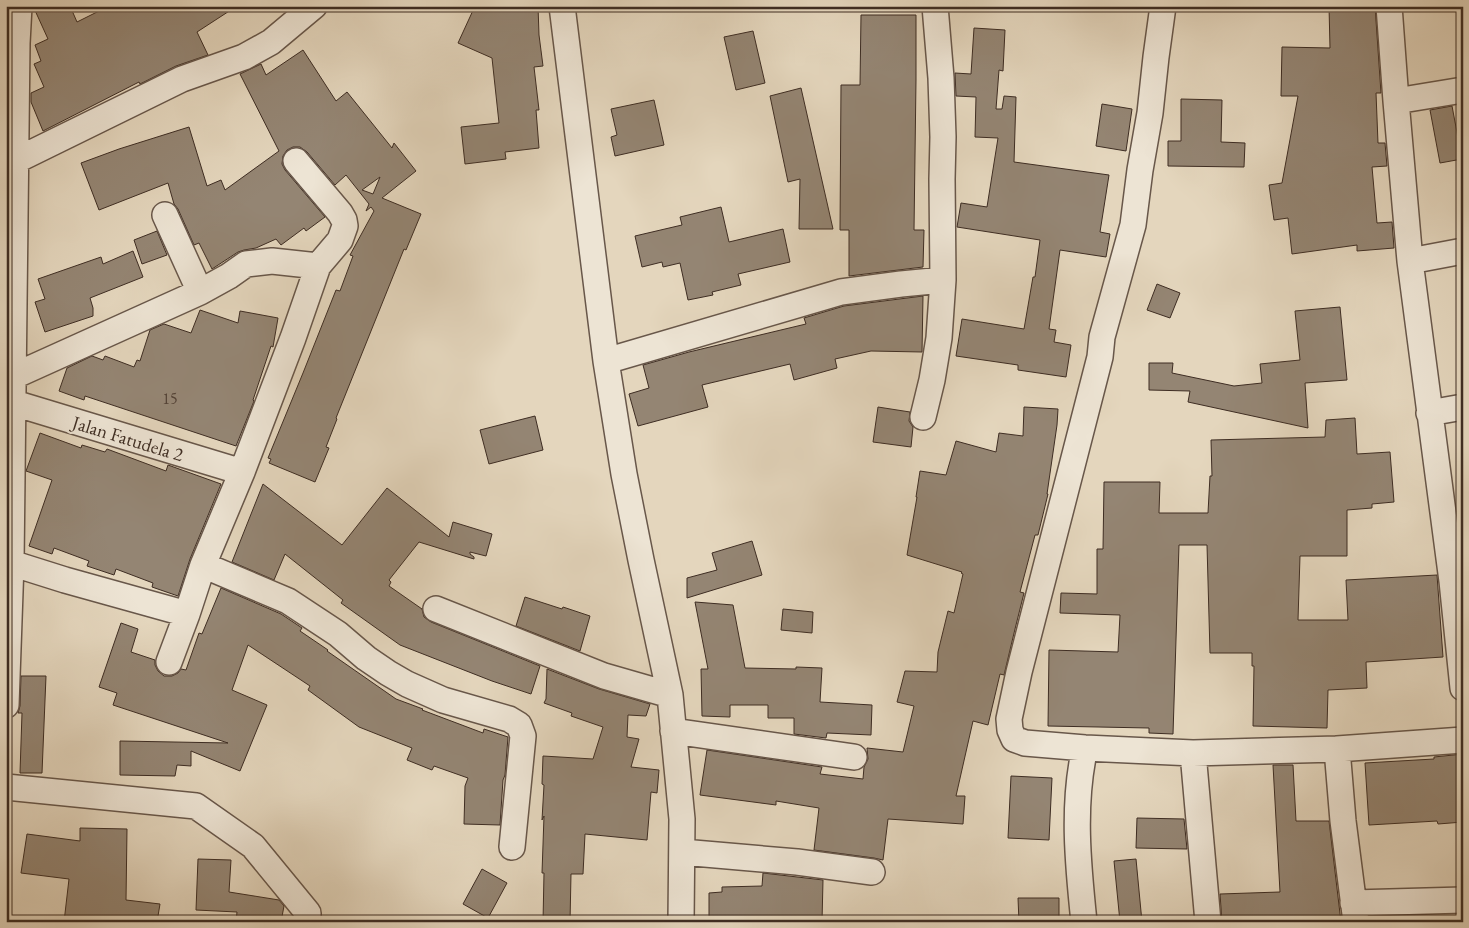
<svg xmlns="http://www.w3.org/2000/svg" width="1469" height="928" viewBox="0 0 1469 928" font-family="'EB Garamond',serif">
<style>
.building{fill:#948573;stroke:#3e2d23;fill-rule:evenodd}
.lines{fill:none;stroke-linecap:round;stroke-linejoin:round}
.minor-casing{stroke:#68574a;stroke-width:28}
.minor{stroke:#ede4d4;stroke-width:25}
.labels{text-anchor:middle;stroke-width:4;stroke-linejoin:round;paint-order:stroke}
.number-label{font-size:16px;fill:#544337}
.street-label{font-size:19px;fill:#3e2d23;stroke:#ede4d4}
</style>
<rect width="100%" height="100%" fill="#e4d6bd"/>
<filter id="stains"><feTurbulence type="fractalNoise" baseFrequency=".004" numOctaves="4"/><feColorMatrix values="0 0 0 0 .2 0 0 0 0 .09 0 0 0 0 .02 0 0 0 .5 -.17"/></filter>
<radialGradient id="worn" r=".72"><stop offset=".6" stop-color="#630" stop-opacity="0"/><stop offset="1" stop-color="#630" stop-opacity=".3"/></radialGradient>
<!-- building -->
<path class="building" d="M33,6H70L77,22L109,6H237L197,32L208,55L176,66L140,84L139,82L43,131L31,102V93L44,87L34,64L41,61L35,45L48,39Z
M475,6H538L539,35L543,66L534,67L539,110H536L539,148L505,152L506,159L465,164L461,127L499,123L492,58L458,43Z
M1329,6H1375L1381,93H1376L1378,143H1385L1387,166L1372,167L1377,223L1392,222L1394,248L1357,251V245L1292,254L1288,218L1274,220L1269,185L1282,183L1298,96H1281L1282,47L1330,48Z
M861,15H916V80L914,230H924L923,267L849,276V230H840L841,85H860Z
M974,28L1005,30L1003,71L999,70L996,109H1002L1004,96L1016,97L1014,162L1109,175L1100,232L1110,234L1106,257L1060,250L1049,329L1056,330L1054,342L1071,345L1066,377L1018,370V365L956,356L962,319L1024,329L1033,277H1035L1040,240L957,227L961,203L987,207L998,138L975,137L976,97L956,96L955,73L971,74Z
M753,31L765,83L736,90L724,37Z
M303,50L336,101L347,92L392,148L394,143L416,171L382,198L421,214L406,250L404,249L336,418L337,419L326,447L329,448L315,482L269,463L271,459L268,458L303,373L336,290L340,291L353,256L350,255L374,211L371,207L366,211L369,204L346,175L335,185L307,152L300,147H293L287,150L283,156L282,164L285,170L325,217L306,231L304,228L281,245L276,239L256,248L244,250L238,252L212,269L199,243L194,245L178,209L174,204L168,183L99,210L81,163L119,149L189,127L207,186L221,180L225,190L279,151L240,74L261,64L266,75ZM380,177L373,194L362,190Z
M801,88L833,229H799L800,179L788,182L770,96Z
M1181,99L1222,100L1221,142L1245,143L1244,167L1168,166V141H1181Z
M654,100L664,145L615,156L611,137L617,135L611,109Z
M1102,104L1132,109L1126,151L1096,146Z
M1452,106L1462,159L1440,163L1430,110Z
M721,207L729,242L783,229L790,262L738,274L741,285L712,292L713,295L688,300L680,263L663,267L662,262L642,267L635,236L682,225L680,217Z
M157,231L167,255L142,264L134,240Z
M133,251L143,277L90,298L93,308V316L45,332L35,302L45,299L38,279L101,257L103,264Z
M1157,284L1180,293L1170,318L1147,310Z
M923,296L922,352L871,351L835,359L837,368L794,380L790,364L702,385L708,407L638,426L629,394L649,388L643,365L689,352L806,324L804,318L844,306Z
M1340,307L1347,380L1305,383L1308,428L1188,402L1190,391L1149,390V363H1173L1172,373L1234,386L1262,383L1260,364L1300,360L1295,311Z
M200,310L238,323L240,311L278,318L273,347L271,346L253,400L254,401L236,446L85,396L84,400L59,391L67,368L92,356L103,360L105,356L134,367L137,360L140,361L150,330L164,324L191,333Z
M878,407L910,412L909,421L913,427L911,447L873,442Z
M1024,407L1058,409L1057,425L1047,494H1048L1038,535H1035L1020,592L1024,593L1015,629L1004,675L1000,674L988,725L973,721L956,796H965L963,824L888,819L883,860L874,858L814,850L819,808L776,801V805L700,795L707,750L822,767L820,774L863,779L864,767L868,759L867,748L903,752L914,706L897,702L905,671L937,672L938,652L948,611L954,613L963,574L961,573L962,572L907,555L917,497H916L920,471L946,475L956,441L996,452L999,433L1023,436Z
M535,416L543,450L489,464L480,430Z
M1355,418L1357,454L1390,452L1394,502L1372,504V508L1347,510V556H1300L1298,620H1348L1346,580L1437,575L1443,657L1366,662L1367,688L1328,690L1327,728L1253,726L1254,666H1252V653H1210L1207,545H1179L1173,734L1149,733V728L1048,726L1049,650L1118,652L1120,615L1060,613L1061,593L1097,594V549H1103L1104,482H1160L1159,513H1208L1210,476H1212L1211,440L1325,437L1326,420Z
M40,433L81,448L82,445L105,452L107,449L166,471L168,465L221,484L190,559L178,596L152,587L153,583L116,569L114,575L87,566L89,561L54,548L52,554L29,546L52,480L26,471Z
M263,484L342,545L387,488L449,537L453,522L492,534L486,556L470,552V554L474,557V559L419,542L389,580L391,582L389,586L422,609L424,617L431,622L540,666L531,694L492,681L400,645L341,603L343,600L285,554L274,580L232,562Z
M752,541L762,575L687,598V578L717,570L712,553Z
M221,588L281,614L302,628L300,631L328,650L327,651L396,699L423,709L422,710L483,733L484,729L508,737L505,775L503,780L500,825L464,824L465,786L468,778L434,766L432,770L407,760L412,748L359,727L308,690L310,686L248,645L232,690L267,705L240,771L191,751V766L177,765L175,776L120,775V741L228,743L113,705L117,693L99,687L121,623L138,629L131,652L155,660V665L158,671L164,676H172L178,673L181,669L186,670L199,633L202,634Z
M525,597L562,609L563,607L590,616L580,651L516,626Z
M695,602L733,605L745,668L796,669V667L822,668L820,702L872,705L871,735L827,733L826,738L794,734V718H768V705H730V717L702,716L701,669H708Z
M783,609L813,612L812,633L781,630Z
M547,669L599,689L650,704L646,716L628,715L627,737L639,739L631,767L659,770L657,793L651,792L647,840L585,834L583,874H571L570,922H543L544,873H542L544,816L542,820L544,785L542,784L543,756L593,759L603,727L571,716L572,713L544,703L546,699Z
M21,676H46L42,773H20L22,713H18L20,706Z
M1463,754V822L1438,824L1437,821L1369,825L1365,763L1434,759V757Z
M1273,765H1293L1296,821H1329L1341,922H1222L1220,894L1280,892Z
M1011,776L1052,778L1049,840L1008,838Z
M1137,818L1184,819L1187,849L1136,848Z
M80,828L127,829L126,900L160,904L157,922H64L69,879L21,873L27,834L80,841Z
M198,859L231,860L229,892L279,900L284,906L281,922H236L237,912L196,910Z
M1136,859L1142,922H1120L1114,861Z
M482,869L507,883L488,918L463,904Z
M763,873L823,880L822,922H709V893L722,892V887L762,886Z
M1018,898H1059V922H1019Z"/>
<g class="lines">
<defs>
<path id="minor" d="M562,6L606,361L624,474L641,560L670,695L682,819L681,922
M1163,6L1156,57L1150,113L1140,170L1133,225L1102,337L1100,357L1019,672L1009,719L1010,730L1014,739L1025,743L1085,748L1193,753L1337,749L1463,740
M1389,6L1396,101L1410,261L1452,581L1463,688
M1396,101L1463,90
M17,160L182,79L244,57L271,42L314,6
M165,215L200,292
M1410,261L1463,251
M606,361L841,292L901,284L943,280
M14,376L200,292L229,276L246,264L272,261L318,266
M14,403L242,472
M1429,413L1463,407
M923,417L932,380L939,338L943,280L942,179L943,137L941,78L935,6
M11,563L65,580L187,614
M203,565L288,601L338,634L366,658L388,673L407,684L443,700L509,719L519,725L523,736L512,847
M436,609L604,676L670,695
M169,662L187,614L203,565L242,472L293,338L318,266L340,240L345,226L344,220L340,213L296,161
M6,705L11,563L17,43L19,6
M673,731L854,757
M1337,749L1343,821L1356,922
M1193,753L1208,922
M6,787L196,806L253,846L308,913V922
M682,852L797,862L872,872
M1353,903L1463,900
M1084,922C1078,865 1072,804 1085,748"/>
</defs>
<!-- minor casing -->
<use href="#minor" class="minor-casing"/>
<!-- minor -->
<use href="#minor" class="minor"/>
</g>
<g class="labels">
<!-- number labels -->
<g class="number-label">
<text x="170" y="404">15</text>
</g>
<!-- street labels -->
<g class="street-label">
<text transform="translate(128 438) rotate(17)" y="7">Jalan Fatudela 2</text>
</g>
</g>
<!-- margin -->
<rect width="1469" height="928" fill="none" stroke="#e4d6bd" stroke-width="25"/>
<rect x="8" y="8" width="1454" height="913" fill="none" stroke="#3e2d23" stroke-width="2.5"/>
<rect x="12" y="12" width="1444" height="903" fill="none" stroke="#3e2d23"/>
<rect width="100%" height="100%" filter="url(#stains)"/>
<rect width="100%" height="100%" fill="url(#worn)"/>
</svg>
